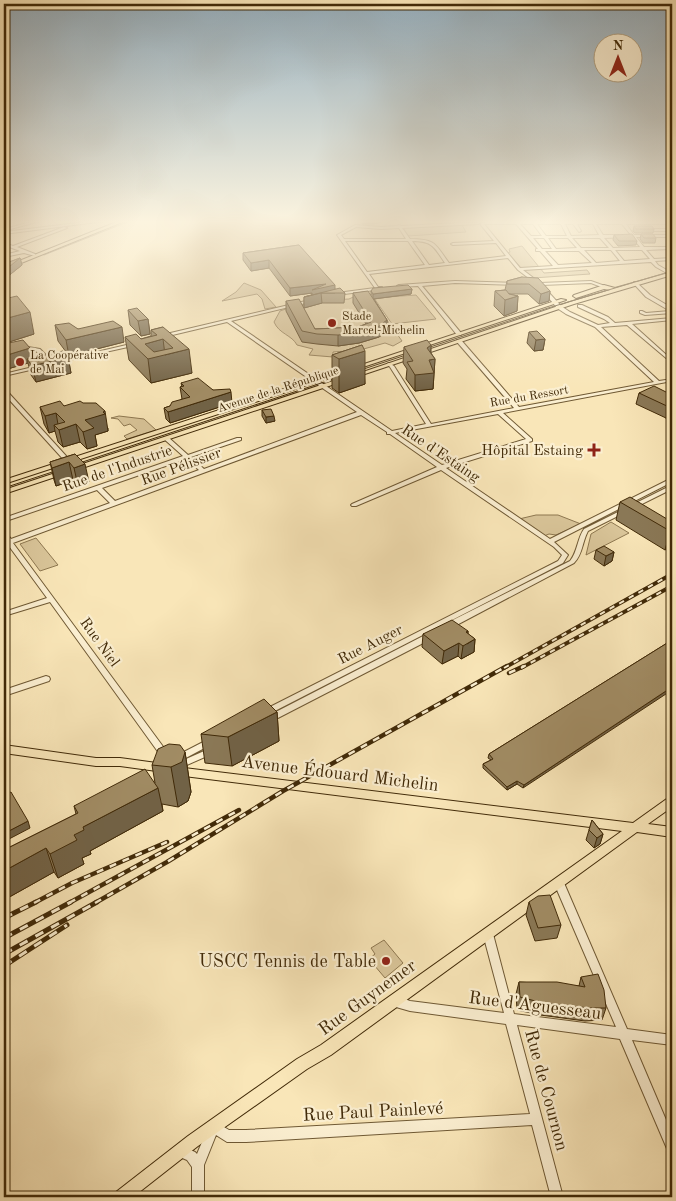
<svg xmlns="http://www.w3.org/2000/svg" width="676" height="1201" viewBox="0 0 676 1201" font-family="'Old Standard TT',serif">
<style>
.green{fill:#dac69a;stroke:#8e7851}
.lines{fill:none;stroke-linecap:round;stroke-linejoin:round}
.stream{stroke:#8a744e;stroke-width:1}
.minor-casing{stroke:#6f5934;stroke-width:2}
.major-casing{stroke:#412a08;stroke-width:2}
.minor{fill:#fbefd1;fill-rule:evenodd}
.major{fill:#f9e6b8;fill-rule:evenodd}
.tram{stroke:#412a08;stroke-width:1}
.rail-far2-casing{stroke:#412a08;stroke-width:4}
.rail-far1-casing{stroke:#412a08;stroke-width:4.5}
.rail-casing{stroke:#412a08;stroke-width:5}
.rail-far2{stroke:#fbefd1;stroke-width:2;stroke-dasharray:5.5;stroke-linecap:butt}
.rail-far1{stroke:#fbefd1;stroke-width:2.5;stroke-dasharray:7;stroke-linecap:butt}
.rail{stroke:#fbefd1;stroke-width:3;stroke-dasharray:9;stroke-linecap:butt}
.wall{fill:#8a7856;stroke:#412a08}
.shaded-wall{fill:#716246;stroke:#412a08}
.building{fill:#a18c64;stroke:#412a08;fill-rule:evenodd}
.poi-dot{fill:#8f2418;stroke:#fbefd1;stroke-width:2}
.labels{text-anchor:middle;stroke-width:4.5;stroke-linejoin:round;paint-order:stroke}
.far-poi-label{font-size:12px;fill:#412a08;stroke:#fbefd1;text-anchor:start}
.far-street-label{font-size:12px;fill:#412a08;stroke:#fbefd1}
.poi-label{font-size:15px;fill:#412a08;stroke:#fbefd1;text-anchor:end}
.street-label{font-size:15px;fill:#412a08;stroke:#fbefd1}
.near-street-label{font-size:18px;fill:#412a08;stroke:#fbefd1}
.near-poi-label{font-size:18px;fill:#412a08;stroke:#fbefd1;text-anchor:end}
</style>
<rect width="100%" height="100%" fill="#f9e6b8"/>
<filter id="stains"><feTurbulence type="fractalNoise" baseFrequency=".004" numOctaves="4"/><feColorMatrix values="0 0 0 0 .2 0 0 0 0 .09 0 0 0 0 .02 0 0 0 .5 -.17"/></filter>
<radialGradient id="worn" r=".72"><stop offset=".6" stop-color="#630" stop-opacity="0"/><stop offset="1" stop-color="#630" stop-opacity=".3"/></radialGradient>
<!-- green -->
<path class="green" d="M462,225L466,232L408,236L403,227Z
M522,246L539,267L521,268L508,253L510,252L509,249Z
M540,268L544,273L587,270L590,274L533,278L522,269Z
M244,283L261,290L276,307L265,309L262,299L257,294L222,301L236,292Z
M366,291L402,341L393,346L385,343L360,350L333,352V357L309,355L313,349L297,345C292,335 279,334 274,322L280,311L309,301L349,299Z
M416,295L436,319L392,324L374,298Z
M119,416L144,419L156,430L127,439L124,436L137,430L130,424L124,426L118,419L111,418Z
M536,515H558L581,524L556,535L549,534L544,536L519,519Z
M611,522L629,533L586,555L591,534Z
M36,538L58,565L40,571L20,544Z
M384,940L403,963L385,978L369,959L375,954L371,948Z"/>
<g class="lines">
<!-- stream -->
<path class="stream" d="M44,255L130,221"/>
<defs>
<path id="minor" d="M34,221H40L7,230L5,229Z
M93,221H105L4,234V232Z
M513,221L532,222L531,221L560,222L562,221L564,222H592L591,221L620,222L622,221L624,222H672V224H626L634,235H672V237H636L644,247H671V249H670L646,250L654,259L672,258V260L655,261L658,265L672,273V276L656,267L651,262L523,270L540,283L591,281L605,286V288H604L591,283L542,285L561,306L570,312L598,325L610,323L604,319L578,307V305H582L608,317L615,323L672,318V320L632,324L672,360V363L627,325L601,327L659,381L672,379V381L503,413L532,439V441L446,468L550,539L672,478V482L554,542L568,555L563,563L265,716L262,715L261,713L262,711L558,561L562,555L554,547L441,470L356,506H352L351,505L352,504L437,467L390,434H387V432L361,415L13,543L167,752L168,754L167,756L164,757L161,756L50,602L4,616V612L47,598L6,542L4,538V532L6,533L11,539L110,503L97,490L6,521L4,522V518L183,456L164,439V437H168L188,455L237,438H241V440L191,457L204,469L357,412L227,322L164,337H162V335L314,299V301L231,321L392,431L426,424L390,367L387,364L389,363L394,366L431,424L514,408L457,342V340H461L519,407L654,382L595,327L566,314L557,308L539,286L535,285V283L518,270L508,258L369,274L378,287H382V289L337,295L335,294L337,293L375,288L337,235L355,225L381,227L397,226L399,225L401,226L479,222V224H478L402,228L410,239C436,239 435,244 449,263L506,256L496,243L453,245L451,244L453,243L494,241L481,225V223H484L485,222H514ZM484,224H516L538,249H536V251H540L553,266L520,268ZM520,224H533L542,236H531ZM537,224H561L567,236H546ZM565,224H573L579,232L581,231L577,224H593L599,235L571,236ZM596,224H622L631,235H603ZM356,227L381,229L399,228L406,239H344L341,235ZM632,237L640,247L613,248L604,238ZM533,238H544L552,249H542ZM548,238H568L577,248L556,249ZM572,238H600L609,248H581ZM345,241H408L425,265L367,272ZM412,241C433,241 434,247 445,263L429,265ZM584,250H611L620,261L596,263ZM615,250H642L650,259L624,261ZM545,251H579L592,263L558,265ZM498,414L526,439L442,465L395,433ZM186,459L199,470L115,501L102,488Z
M64,227L67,228L17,247L35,254V256L24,253L4,257V255L20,251L4,245V243L13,246Z
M655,229H672V231H654L653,230Z
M455,281L515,283L517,284L515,285L455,283L422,286L461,333V335H457L418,286L399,287L397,286L399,285Z
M634,282H636L650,295L672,308V313L645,315L640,313V311H642L646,313L670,311L646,297L634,284Z
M4,343L40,349L52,361L48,362L36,351L4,345Z
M135,343L137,344V345L60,362L58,361Z
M37,366L39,367V368L4,376V374Z
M4,389L6,390L67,457L74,458V460L63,459L4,394Z
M672,485V489L588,531C582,542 583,554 574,563L451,628H445L444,626L445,624L570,561C578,551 577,539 584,529Z
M427,634H433L434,636L433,638L274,720H268L267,718L268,716Z
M46,676L49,677L50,679L49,681L4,696V690Z
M4,731L7,732C10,738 10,744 7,750L4,751Z
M209,739L212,740L213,742L212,744L182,760L179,761L176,760L175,758L176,756Z
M211,748L214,749L215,751L214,753L180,768L177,767L176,765L177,763Z
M559,879L562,880L564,883L627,1029L672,1035V1045L632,1040L672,1134V1153L668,1151L620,1039L517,1025L563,1197H551L532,1125L246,1142H227L216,1135L204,1165V1197H192V1167L187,1160L175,1155L173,1151L175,1147L179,1145L195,1152L197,1154L210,1123L214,1121L229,1130H246L530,1114L506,1024L410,1011L396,1007L391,999L392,996L396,994C402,996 404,999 410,1001L504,1013L483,934L485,931L488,930L491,931L493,934L514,1014L616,1027L554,883L556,880Z"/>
<path id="major" d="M82,221H98C95,223 85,223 82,221Z
M119,221H125L4,270V267Z
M672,272V275L574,304L356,377L351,376L570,302L610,290L604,289L576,298L573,296L574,295L604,285L615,288Z
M561,299L566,300L357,369L352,368Z
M342,370L344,371V373L4,484V480Z
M342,378L344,379V381L4,494V490Z
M4,745L96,758H120L164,764L168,765L169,768L168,771L164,772L120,766H96L4,753Z
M176,767L633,823L668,798L672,797V807L648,824L672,827V837L637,832L331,1055L307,1069L198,1146L133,1197H113L116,1192L188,1136L297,1059L321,1045L622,831L176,775L172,774L171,771L172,768Z"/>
</defs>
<!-- minor casing -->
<use href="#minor" class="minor-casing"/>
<!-- major casing -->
<use href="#major" class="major-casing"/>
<!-- minor -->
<use href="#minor" class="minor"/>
<!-- major -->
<use href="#major" class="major"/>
<!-- tram -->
<path class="tram" d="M4,488L548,308L672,271"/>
<defs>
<path id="rail-far2" d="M504,668L672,574
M521,668L672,586"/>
<path id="rail-far1" d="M509,673L524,666
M34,903L72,883L167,842
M69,903L239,810
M95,903L167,862L283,791L507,666"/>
<path id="rail" d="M4,918L36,902
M4,938L71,902
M4,954L97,902
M4,966L67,925"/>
</defs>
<!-- rail-far2 casing -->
<use href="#rail-far2" class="rail-far2-casing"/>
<!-- rail-far1 casing -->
<use href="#rail-far1" class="rail-far1-casing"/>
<!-- rail casing -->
<use href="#rail" class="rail-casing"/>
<!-- rail-far2 -->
<use href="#rail-far2" class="rail-far2"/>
<!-- rail-far1 -->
<use href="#rail-far1" class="rail-far1"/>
<!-- rail -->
<use href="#rail" class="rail"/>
</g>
<!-- wall -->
<path class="wall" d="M362,221H382L373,224H362Z
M634,226L654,229L653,233H635L633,231Z
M641,234L656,238L655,243H643L640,239Z
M614,235L637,241L636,245L618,246L613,240Z
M299,245L335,289L345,293L344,303H322L304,308V297L312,295V293L290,296L269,268L251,271L243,260V253Z
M20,258L22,265L7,277L4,276V264Z
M522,277L550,291L549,301L539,304L528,294H509L518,296L517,311L504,316L494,306L495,291L505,290L507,281Z
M412,289L411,294L374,299L387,320V331L379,337L359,343L338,346L317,344L302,342L286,311V301L315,329L358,327L366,324L353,303V293L371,295V291Z
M4,299L34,334L9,342L4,341Z
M128,310L148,319L150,334L141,336L130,325Z
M55,325L78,329L124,342L69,356L58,341Z
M163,327L192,373L151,383L129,360L125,337L141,339L151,336V330Z
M529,332L545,339L543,350L534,351L527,343Z
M4,344L30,348L32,358L68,357L71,373L36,382L31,375L28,363L4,370Z
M362,345L365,384L339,393L332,388V355Z
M431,345V353L435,359L433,389L415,391L406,379L407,369L403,363L404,347Z
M181,383L213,390L232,403L170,423L166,419L164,408L170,406L182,399L180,387H182Z
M639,393L672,395V426L668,424L666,418L636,404Z
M64,406L108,428V431L95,435L97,446L87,449L80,442L63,447L58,442L55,431L49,433L44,424L40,407Z
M262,410L275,421L266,423L262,416Z
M75,454L89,482L78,486L73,480L56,486L54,480L50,462Z
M620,502L672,522V545L665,550L616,520Z
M596,550L614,552L612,561L604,566L594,559Z
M468,631V634L475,639L474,652L461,659L458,656L442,664L422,647L423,634Z
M672,640L523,788L517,784L507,790L483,768V764L491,760L488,758L489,754Z
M277,712L279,741L232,766L205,763L201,734Z
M185,752L191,792L188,801L178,807L162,804L163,811L90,851L91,854L82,858L84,864L58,878L54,872L4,900V850L76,814L74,806L155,783L152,765Z
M592,820L603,834L600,844L594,848L586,840Z
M529,902L561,925L557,938L535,941L526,915Z
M581,977L606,1008L602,1020L585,1021L540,1015L517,1010L516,994L519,982L579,986Z"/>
<!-- shaded-wall -->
<path class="shaded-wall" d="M373,221H382V222L373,224Z
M20,258L22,265L7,277L5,270Z
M269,260V268L251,271V263Z
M326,284L335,285V293H321L322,303L304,308V297L312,295V293L290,296V288Z
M412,289L411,294L373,299V294Z
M550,291L549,301L539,304L541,294Z
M518,296L517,311L504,316L505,300Z
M30,312L34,334L9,342L4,319Z
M148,319L150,334L141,336L138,321Z
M387,320V331L379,337L359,343L338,346V335Z
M122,327L124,342L69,356L66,340Z
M163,339L165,355L189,349L192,373L151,383L148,359L145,344Z
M545,339L543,350L534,351L536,340Z
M431,345L430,360L435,359L433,389L415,391V375L427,348Z
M30,348L33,362L27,359L28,363L4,370V356Z
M365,351V384L339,393V359Z
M68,357L71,373L36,382L32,366Z
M231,392L232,403L170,423L168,412Z
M105,411L108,431L95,435L97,446L87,449L83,432L85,420Z
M56,413L59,430L54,425L55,431L49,433L45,416Z
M274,416L275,421L266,423V417Z
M76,424L80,442L63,447L59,430Z
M69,462L73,480L56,486L52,468Z
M85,464L89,482L78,486L74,468Z
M672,530V545L665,550L670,531Z
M614,552L612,561L604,566L606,556Z
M468,631L467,644L475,639L474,652L461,659L463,646L466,632Z
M459,643L458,656L442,664L444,651Z
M672,687V690L523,788L524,785Z
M277,712L279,741L232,766L228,737Z
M185,752L191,792L188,801L178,807L171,767Z
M517,781V784L507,790V787Z
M158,788L163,811L90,851L91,854L82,858L84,864L58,878L50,854L83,827Z
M28,821L30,828L9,839L7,832Z
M603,834L600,844L594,848L597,838Z
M46,848L54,872L4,900V871Z"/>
<!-- building -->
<path class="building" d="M634,226H652L654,229H636Z
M632,234L637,241H619L614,235Z
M641,234H653L656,238H644Z
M299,245L335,285L312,290L326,284L290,288L269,260L251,263L243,253Z
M20,258L5,270L4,269V264Z
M522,277L538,278L550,291L541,294L529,284H507V281Z
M408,285L412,289L373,294L371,291L373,288Z
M340,288L345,293H321L304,297Z
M506,290L509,294L518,296L505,300L495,291Z
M368,291L387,320L379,326L359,333L338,335L317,334L302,331L286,301L299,299L315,329L358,327L371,322L353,293Z
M17,296L30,312L4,319V299Z
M137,308L148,319L138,321L128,310Z
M113,321L122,327L66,340L55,325L69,323L78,329Z
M163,327L189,349L148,359L125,337L136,334L141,339L157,335L151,330ZM163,339L173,348L154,352L145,344Z
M537,331L545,339L536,340L529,332Z
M23,340L30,348L4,356V344Z
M427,340L431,345L427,348L435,359L429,360L434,373L415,375L407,362L413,361L404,347Z
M362,345L365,351L339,359L332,355Z
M63,351L68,357L32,366L27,359Z
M198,378L213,390L230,389L231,392L168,412L164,408L170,406L172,402L190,397L180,387L184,386L181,383Z
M654,386L672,395V413L669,407L639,393Z
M60,401L64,406L80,401L83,403H96L105,411L103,412L105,414L85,420L94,428L83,432L76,424L59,430L54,425L65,422L56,413L45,416L40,407Z
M271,409L274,416L266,417L262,410Z
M75,454L85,464L74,468L69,462L52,468L50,462Z
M630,497L672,522V530L670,531L620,502Z
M604,546L614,552L606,556L596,550Z
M452,620L468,631L466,632L475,639L463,646L459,643L444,651L423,634Z
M672,640V687L524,785L517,781L507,787L483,764L493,759L489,754Z
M264,699L277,712L228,737L201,734Z
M169,744L180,745L185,752L182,762L171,767L152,765L158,749Z
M145,769L158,788L83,827L84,830L74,835L77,840L50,854L46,848L4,871V850L78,813L74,806Z
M11,792L28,821L7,832L4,826V795Z
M592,820L603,834L597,838L589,830Z
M550,895L561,925L538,928L529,902L538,896Z
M598,974L604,990L606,1008H589L543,1003L520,997L519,982H557L585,987L581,977Z"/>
<!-- sky -->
<linearGradient id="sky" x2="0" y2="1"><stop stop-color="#95aebd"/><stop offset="0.57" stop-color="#fcf4df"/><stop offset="1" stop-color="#fcf4df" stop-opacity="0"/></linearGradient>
<rect width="676" height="389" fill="url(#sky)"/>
<!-- markers -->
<g class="poi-dot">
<circle cx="332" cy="323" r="5"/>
<circle cx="20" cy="362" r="5"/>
<path d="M591.5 442.5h5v5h5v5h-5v5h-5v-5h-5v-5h5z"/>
<circle cx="386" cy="961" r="5"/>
</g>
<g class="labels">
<!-- far-poi labels -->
<g class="far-poi-label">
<text x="342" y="320">Stade<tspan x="342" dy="14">Marcel-Michelin</tspan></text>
<text x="30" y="359">La Coopérative<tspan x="30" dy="14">de Mai</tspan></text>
</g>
<!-- far-street labels -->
<g class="far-street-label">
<text transform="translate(278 389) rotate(-18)" y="4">Avenue de la République</text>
<text transform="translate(529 396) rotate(-10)" y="4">Rue du Ressort</text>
</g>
<!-- poi labels -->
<g class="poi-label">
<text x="583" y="455">Hôpital Estaing</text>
</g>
<!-- street labels -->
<g class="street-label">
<text transform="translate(441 453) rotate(34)" y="5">Rue d'Estaing</text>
<text transform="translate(181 466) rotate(-20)" y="5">Rue Pélissier</text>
<text transform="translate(117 468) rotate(-19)" y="5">Rue de l'Industrie</text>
<text transform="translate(100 642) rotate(54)" y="5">Rue Niel</text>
<text transform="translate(370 644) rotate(-27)" y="5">Rue Auger</text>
</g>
<!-- near-street labels -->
<g class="near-street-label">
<text transform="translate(340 773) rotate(7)" y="6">Avenue Édouard Michelin</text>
<text transform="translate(367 997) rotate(-36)" y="6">Rue Guynemer</text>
<text transform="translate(535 1005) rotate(7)" y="6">Rue d'Aguesseau</text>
<text transform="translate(547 1090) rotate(75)" y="6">Rue de Cournon</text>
<text transform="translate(373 1111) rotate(-3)" y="6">Rue Paul Painlevé</text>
</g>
<!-- near-poi labels -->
<g class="near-poi-label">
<text x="376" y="967">USCC Tennis de Table</text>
</g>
</g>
<!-- margin -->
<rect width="676" height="1201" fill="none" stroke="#f9e6b8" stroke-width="20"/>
<rect x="5" y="5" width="666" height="1191" fill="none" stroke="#412a08" stroke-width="2.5"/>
<rect x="10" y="10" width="656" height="1181" fill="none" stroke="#412a08"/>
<!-- north arrow -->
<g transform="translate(618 58)"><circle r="24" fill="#fbefd1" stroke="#b1a081"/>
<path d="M0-4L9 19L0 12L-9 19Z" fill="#8f2418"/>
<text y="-8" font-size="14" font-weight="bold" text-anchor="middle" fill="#412a08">N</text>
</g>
<rect width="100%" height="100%" filter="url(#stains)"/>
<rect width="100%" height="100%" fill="url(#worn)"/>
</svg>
